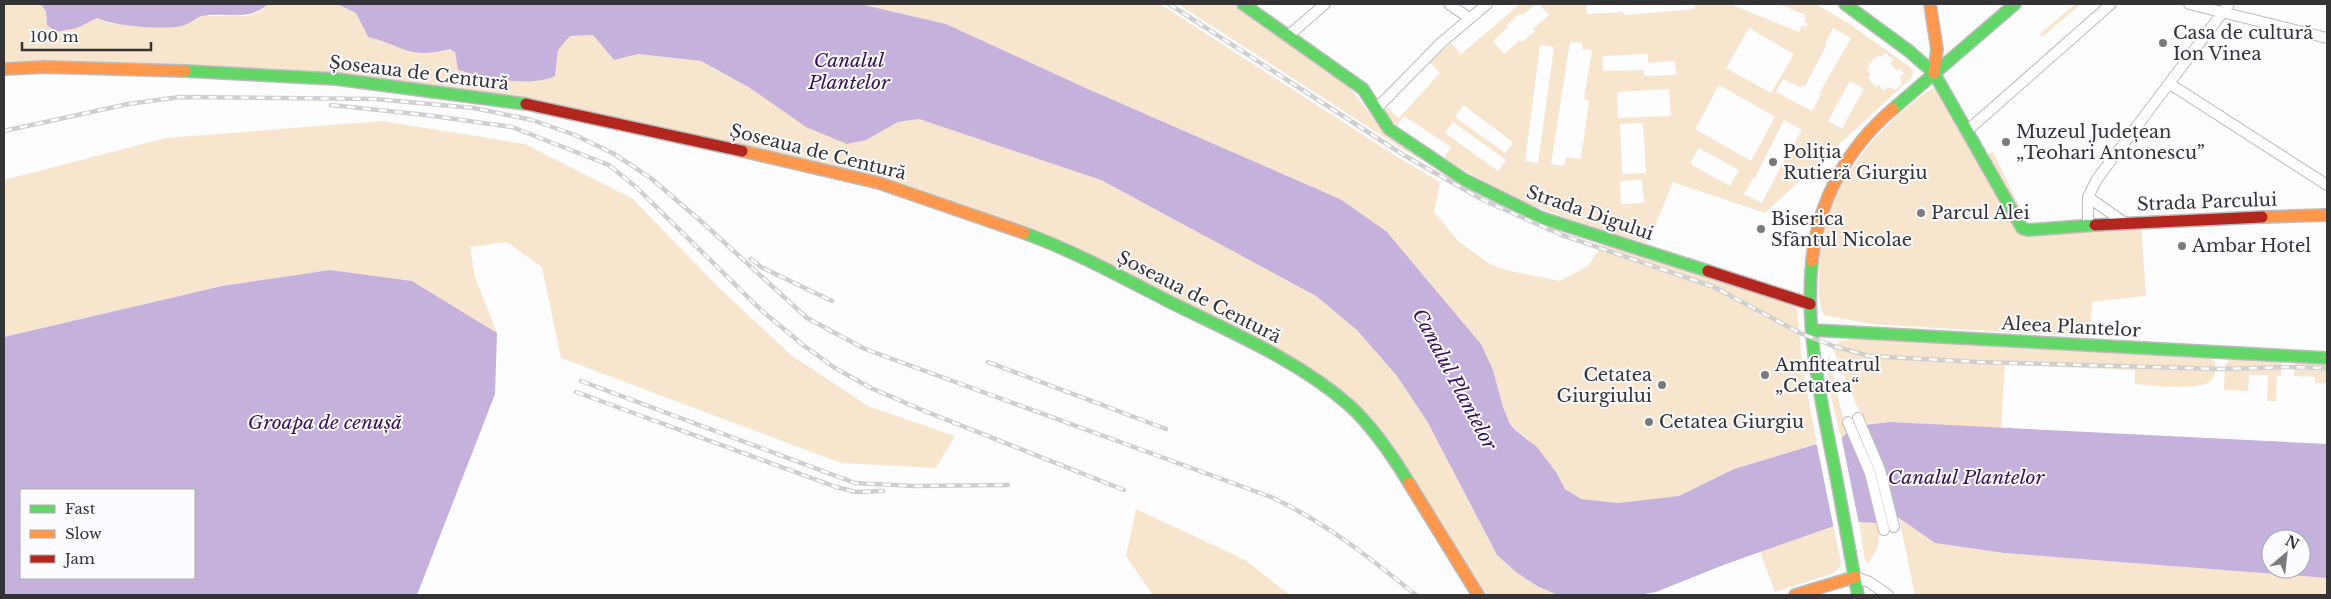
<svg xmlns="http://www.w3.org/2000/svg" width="2331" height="599" viewBox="0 0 2331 599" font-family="'Libre Baskerville',serif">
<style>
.green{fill:#f7e5cd;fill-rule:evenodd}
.water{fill:#c4b2dc;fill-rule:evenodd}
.pier{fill:#fdfcfe}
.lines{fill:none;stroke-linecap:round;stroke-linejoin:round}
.street-casing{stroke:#bcbbbd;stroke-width:12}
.fast-casing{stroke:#bcbbbd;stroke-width:14}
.slow-casing{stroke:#bcbbbd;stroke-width:14}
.jam-casing{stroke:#bcbbbd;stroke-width:14}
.street{stroke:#fff;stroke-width:10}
.fast{stroke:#63d668;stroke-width:11}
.slow{stroke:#ff974d;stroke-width:11}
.jam{stroke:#b3261e;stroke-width:11}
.rail-casing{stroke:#cfcfd0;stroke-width:4.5}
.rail{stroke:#fcfbff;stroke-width:2.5;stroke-dasharray:8;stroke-linecap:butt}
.poi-dot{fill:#7a797c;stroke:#fcfbff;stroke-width:2}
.labels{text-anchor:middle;stroke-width:4;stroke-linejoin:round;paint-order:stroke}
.poi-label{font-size:18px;fill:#343336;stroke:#fcfbff;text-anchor:start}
.street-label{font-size:18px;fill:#343336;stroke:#fcfbff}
.water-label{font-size:19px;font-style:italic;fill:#361257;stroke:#fcfbff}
</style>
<rect width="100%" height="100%" fill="#fdfcfe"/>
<!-- green -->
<path class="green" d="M4,4H40L46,11L47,25L77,28L97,18L108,23L182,26L202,16H247L262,10L269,4H337L356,13L368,37C405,46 408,60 450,49L455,52L458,70C486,78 529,88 555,76L558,50L570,36L593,35L614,60L638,54L701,61L750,88L866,140L898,122L919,119L1101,180L1316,296L1357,330L1397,376L1427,421L1497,555L1517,573L1539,587L1558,595H1488L1480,590L1391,442L1380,429L1314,372L984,212L536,101L79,63L4,61Z
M860,4H1160L1399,158L1440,182L1434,212L1458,241L1491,265L1510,271L1560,281L1588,266L1604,242L1795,306L1797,311L1803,370L1817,444L1734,469L1679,496L1618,503L1581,499L1565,489L1556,472L1526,437L1515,430L1510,423L1503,407L1493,370L1481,344L1386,231L1340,199L1088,89L946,24Z
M1178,4H1232L1349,87L1376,121L1443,172L1404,150Z
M1520,4H1536L1522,16L1520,13L1507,25L1508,27L1493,41L1504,54L1520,40L1522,42L1535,31L1533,29L1549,15L1539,4H1586L1587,14L1623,12L1624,15L1695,9V4H1730L1799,32L1802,26L1806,27L1808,24L1804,22L1806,15L1779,4H1816L1848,23L1910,67L1913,71L1912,77L1765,213L1673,182L1648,243L1600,230L1510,197L1444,158L1451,147L1404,116L1397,126L1385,113L1387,108L1399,118L1440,73L1429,62L1451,43L1461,54ZM1749,28L1794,54L1771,93L1726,68ZM1833,28L1851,38L1819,94L1821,95L1812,111L1776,92L1783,79L1801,88L1802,85L1805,86L1826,46L1825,44ZM1570,42L1582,43V49L1592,50L1584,99L1589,100L1581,159L1566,157L1564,166L1551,164ZM1540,45L1554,47L1538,163L1525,161ZM1886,53L1893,60L1890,63L1897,71L1900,69L1904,73L1900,77L1902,84L1895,90L1889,87L1884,91L1879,85L1876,87L1868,78L1871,75L1867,70L1870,67L1868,64L1879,55L1881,57ZM1648,54V63L1675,61L1676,75L1644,76V70L1603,71L1602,56ZM1850,81L1864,89L1842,129L1828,121ZM1719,85L1775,117L1751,161L1695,129ZM1669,89L1671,116L1618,118L1617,92ZM1463,105L1513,142L1505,153L1455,117ZM1784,120L1802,130L1793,146L1792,145L1762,203L1744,194L1753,178H1755ZM1453,122L1506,160L1498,171L1445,133ZM1643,123L1646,173L1622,174L1620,124ZM1699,148L1739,170L1730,186L1690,164ZM1642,180L1644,203L1621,204L1620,181Z
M2075,4H2081L2042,37L2040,34Z
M1931,89H1937L2018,224L2141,222L2146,296L2092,302L2090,337L1870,324L1824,315C1817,301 1819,285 1819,270C1820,195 1871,130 1931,89Z
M382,121L525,144L633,199L716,285L791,355L868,406L955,436L936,468L841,463L561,358L542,267L507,242L470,247L475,277L497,333L412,281L330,270L222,286L4,337V180L166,138Z
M1993,152L2026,220L2019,216L1988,154Z
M1850,337L2210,358L2215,361C2215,365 2216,372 2214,377C2208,393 2149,385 2135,384V370L2005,365L2001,429L1890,422L1868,424L1857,406L1833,349L1839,342L1850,339Z
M1829,356L1846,432L1841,439C1838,422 1822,369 1829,356Z
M2230,359L2282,361L2281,376H2277L2276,401H2267L2268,375H2249L2248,391L2224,390L2225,365Z
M2327,362V383H2315V377L2294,376V363Z
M1136,509L1245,560L1290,595H1153L1126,556Z
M1899,518L1935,543L2004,553L2327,578V595H1915Z
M1859,522L1877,523C1881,541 1879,549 1868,563L1865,561Z
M1834,526L1841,565L1834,573L1775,592L1760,552Z"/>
<!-- water -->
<path class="water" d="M40,4H269C245,23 228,11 202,16C195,18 189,25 181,26C163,30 113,26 97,18L77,28L56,32L47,25L46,11Z
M337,4H860L946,24L1088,89L1340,199L1386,231L1481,344L1493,370L1503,407L1510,424L1515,430L1537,447L1556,472L1565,489L1581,499L1618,503L1679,496L1734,469L1817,444L1841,439C1852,424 1873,424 1890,422L2327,444V578L2004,553L1935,543L1899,518L1877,523L1859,522L1834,526L1726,564L1656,592L1638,595H1558L1539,587L1517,573L1497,555L1427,421L1397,376L1357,330L1316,296L1101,180L919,119L898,122L866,140L847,144L806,127L750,88L701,61L638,54L614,60L593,35L570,36L558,50L555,76C529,88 486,78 458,70L455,52L450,49C408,60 405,46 368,37L356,13ZM2271,539H2301V569H2271Z
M330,270L412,281L497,333L495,394L417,595H4V337L222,286ZM21,490H194V578H21Z"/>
<!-- pier -->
<path class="pier" d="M1841,435L1859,524L1834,529L1816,441Z"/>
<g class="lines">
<defs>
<path id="street" d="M1449,4L1469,18
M2189,4L2327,38
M1288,36L1325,4
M2170,84L2327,185
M1376,109L1441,43L1487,4
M1968,130L2111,4
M2088,197L2125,223
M2088,226V197L2097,179L2229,4
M1858,418L1880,470L1894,527
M1848,422L1870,473L1884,530
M1855,577L1869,582L1888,595"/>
<path id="fast" d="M1243,4L1363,89L1389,129L1465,180L1542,218L1708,271
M1845,4L1909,51L1934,73L2022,228L2028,230L2095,225
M185,71L336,79L526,104
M1893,109L2015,4
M1024,233C1074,251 1121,277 1168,301C1230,332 1296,359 1349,405C1373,427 1392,455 1409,483
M1812,261C1805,329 1820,395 1833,461C1842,505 1849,550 1858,595
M1812,330L2327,358"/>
<path id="slow" d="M1930,4L1937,49L1934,73
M4,69L45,67L185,71
M742,151L879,183L1024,233
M2262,217L2327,215
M1812,261C1818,201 1847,148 1893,109
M1409,483L1478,595
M1795,595L1855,577"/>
<path id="jam" d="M526,104L742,151
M2095,225L2262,217
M1708,271L1810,304"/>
</defs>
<!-- street casing -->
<use href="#street" class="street-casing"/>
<!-- fast casing -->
<use href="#fast" class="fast-casing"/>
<!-- slow casing -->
<use href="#slow" class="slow-casing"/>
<!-- jam casing -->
<use href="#jam" class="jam-casing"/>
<!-- street -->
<use href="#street" class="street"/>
<!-- fast -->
<use href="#fast" class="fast"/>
<!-- slow -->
<use href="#slow" class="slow"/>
<!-- jam -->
<use href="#jam" class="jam"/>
<defs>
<path id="rail" d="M1169,4L1402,154L1483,200L1562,235L1714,287L1800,333L1833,346L1869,356L1978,362L2220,369L2289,367L2327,368
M331,105L426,115L512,127L609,165L637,188L761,310L803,345L835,368L871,388L927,412L1124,490
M4,131L128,104L180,97L375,99L474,108L532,120L575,135L614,154L634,167L652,179L703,223L807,318L865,349L1271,497C1325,522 1370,558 1416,595
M751,259L761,267L832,301
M988,362L1166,429
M581,381L855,483L913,486L1008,485
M576,392L836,487L856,492L883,491"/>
</defs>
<!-- rail casing -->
<use href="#rail" class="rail-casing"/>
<!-- rail -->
<use href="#rail" class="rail"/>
</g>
<!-- markers -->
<g class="poi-dot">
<circle cx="2163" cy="43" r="5"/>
<circle cx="2006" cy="142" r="5"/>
<circle cx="1773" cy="162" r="5"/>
<circle cx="1921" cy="213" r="5"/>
<circle cx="1761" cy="229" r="5"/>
<circle cx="2182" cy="246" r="5"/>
<circle cx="1765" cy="375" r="5"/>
<circle cx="1662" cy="385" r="5"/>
<circle cx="1649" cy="422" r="5"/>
</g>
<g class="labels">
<!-- poi labels -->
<g class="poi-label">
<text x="2173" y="39">Casa de cultură<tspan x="2173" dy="21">Ion Vinea</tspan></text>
<text x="2016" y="138">Muzeul Județean<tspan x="2016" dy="21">„Teohari Antonescu”</tspan></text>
<text x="1783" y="158">Poliția<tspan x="1783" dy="21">Rutieră Giurgiu</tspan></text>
<text x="1931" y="219">Parcul Alei</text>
<text x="1771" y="225">Biserica<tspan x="1771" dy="21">Sfântul Nicolae</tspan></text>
<text x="2192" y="252">Ambar Hotel</text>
<text x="1775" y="371">Amfiteatrul<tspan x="1775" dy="21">„Cetatea“</tspan></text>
<text x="1652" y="381" text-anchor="end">Cetatea<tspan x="1652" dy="21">Giurgiului</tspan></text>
<text x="1659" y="428">Cetatea Giurgiu</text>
</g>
<!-- street labels -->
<g class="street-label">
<text transform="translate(419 73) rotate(7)" y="6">Șoseaua de Centură</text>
<text transform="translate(818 152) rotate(14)" y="6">Șoseaua de Centură</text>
<text transform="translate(2207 202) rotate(-2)" y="6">Strada Parcului</text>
<text transform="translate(1590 213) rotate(19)" y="6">Strada Digului</text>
<text transform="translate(1199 297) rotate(27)" y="6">Șoseaua de Centură</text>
<text transform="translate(2071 327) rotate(3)" y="6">Aleea Plantelor</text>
</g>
<!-- water labels -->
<g class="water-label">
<text x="849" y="67">Canalul<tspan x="849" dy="22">Plantelor</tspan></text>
<text transform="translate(1455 379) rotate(62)" y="7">Canalul Plantelor</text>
<text x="325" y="429">Groapa de cenușă</text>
<text x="1966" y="484">Canalul Plantelor</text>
</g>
</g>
<!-- border -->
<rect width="2331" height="599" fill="none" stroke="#343336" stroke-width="10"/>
<!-- legend -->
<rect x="20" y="489" width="175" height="90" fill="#fcfbff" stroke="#acabaf"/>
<rect x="30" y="505" width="25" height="8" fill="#63d668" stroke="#acabaf"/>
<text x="65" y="514" font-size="15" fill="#343336">Fast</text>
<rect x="30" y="530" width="25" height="8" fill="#ff974d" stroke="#acabaf"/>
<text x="65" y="539" font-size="15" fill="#343336">Slow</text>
<rect x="30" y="555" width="25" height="8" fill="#b3261e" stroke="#acabaf"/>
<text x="65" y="564" font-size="15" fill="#343336">Jam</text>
<!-- north arrow -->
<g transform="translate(2286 554) rotate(28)"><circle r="24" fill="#fcfbff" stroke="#acabaf"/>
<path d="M0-4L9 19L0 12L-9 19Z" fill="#7a797c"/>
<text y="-8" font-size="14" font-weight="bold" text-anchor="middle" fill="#343336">N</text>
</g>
<!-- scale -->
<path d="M22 42v8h129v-8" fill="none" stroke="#343336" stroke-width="2.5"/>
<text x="30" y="42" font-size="15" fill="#343336" stroke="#fcfbff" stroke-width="4" paint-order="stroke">100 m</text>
</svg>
